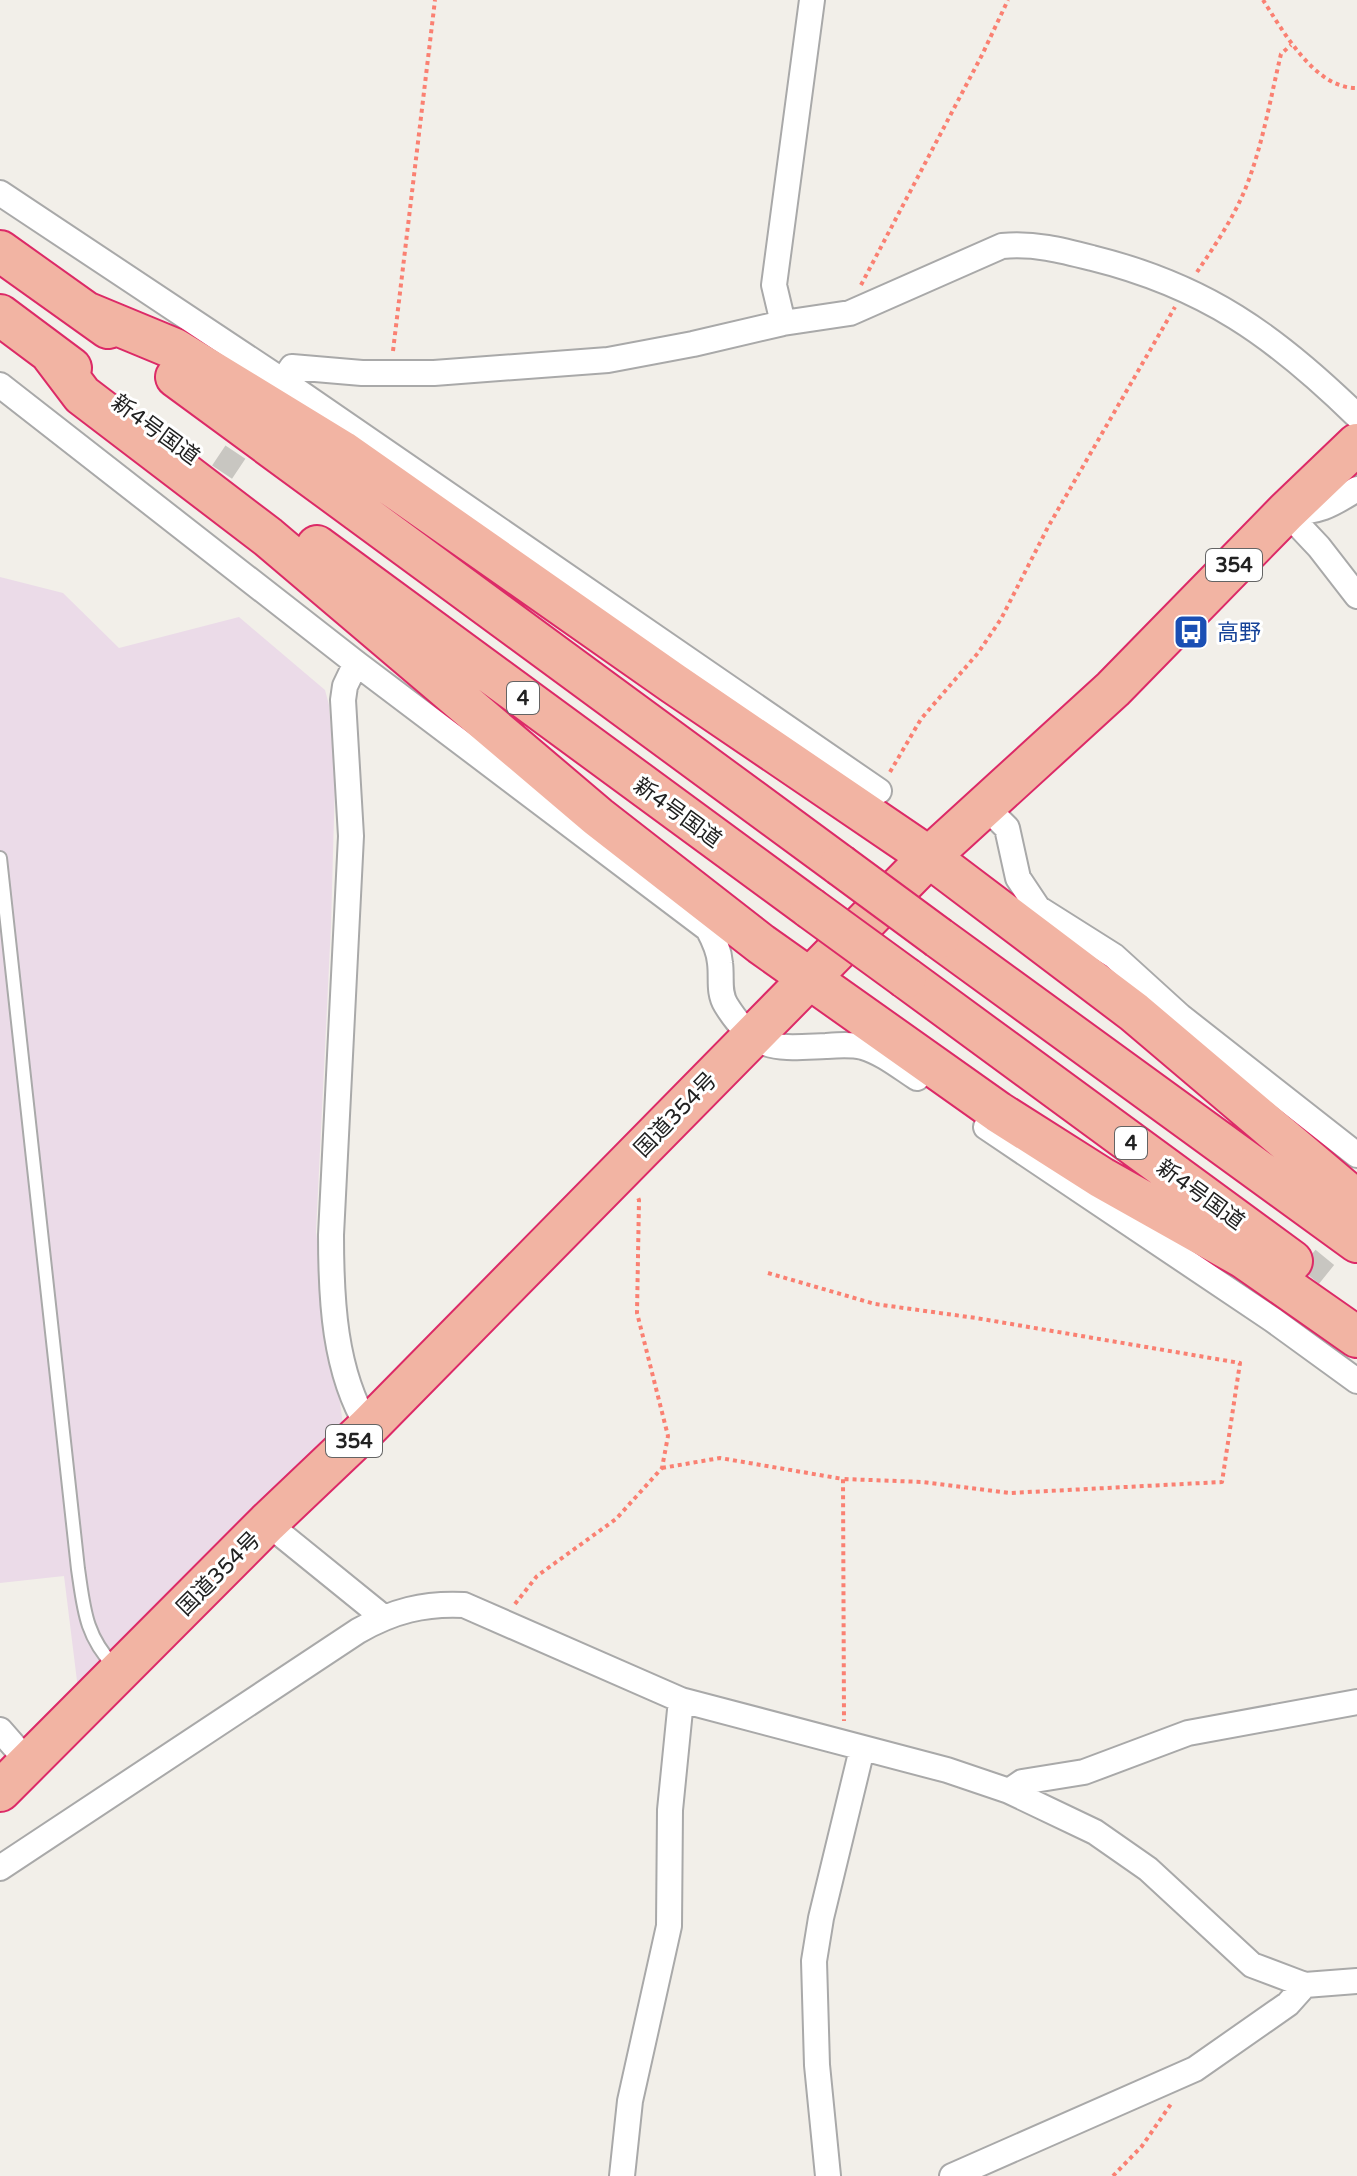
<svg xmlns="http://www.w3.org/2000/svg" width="1357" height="2176" viewBox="0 0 1357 2176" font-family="'Varela Round','Noto Sans JP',sans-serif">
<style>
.industrial{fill:#ebdbe8}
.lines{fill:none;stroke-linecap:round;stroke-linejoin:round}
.minor-tunnel{stroke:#c8c6c1;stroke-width:24;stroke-dasharray:24 12;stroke-linecap:butt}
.service-casing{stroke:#a9a9a9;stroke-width:16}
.minor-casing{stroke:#a9a9a9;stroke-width:28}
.trunk-casing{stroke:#dc2a67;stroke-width:44}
.path{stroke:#fa8072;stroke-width:4;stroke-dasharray:4 4;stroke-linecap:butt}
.service{stroke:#fff;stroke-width:12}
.minor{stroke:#fff;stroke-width:24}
.trunk{stroke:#f2b4a3;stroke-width:40}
.trunk-bridge-casing{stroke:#dc2a67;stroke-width:44;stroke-linecap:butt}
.trunk-bridge{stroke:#f2b4a3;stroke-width:40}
.labels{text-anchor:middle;stroke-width:6;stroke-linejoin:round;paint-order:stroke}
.shield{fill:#fff;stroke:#646464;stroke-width:2}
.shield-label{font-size:20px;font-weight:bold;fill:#222}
.street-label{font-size:22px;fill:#222;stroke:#fff}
.transit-label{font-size:22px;fill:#164399;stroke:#fff;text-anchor:start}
</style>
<rect width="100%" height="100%" fill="#f2efe9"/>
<!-- industrial -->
<path class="industrial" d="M0,577L63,593L119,648L239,617L325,690L329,705L335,782L331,925L316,1232L343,1424L78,1689L64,1576L0,1583Z"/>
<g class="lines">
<!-- minor-tunnel -->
<path class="minor-tunnel" d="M202,502L257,420
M1287,1304L1352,1224"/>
<defs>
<path id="service" d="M0,858L78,1569C84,1609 85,1635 114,1666"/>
<path id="minor" d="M0,193L283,381L879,791
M783,323L774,285L812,0
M0,385L356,663L708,929C714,940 719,950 720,963C722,978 718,992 726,1005C756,1053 776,1048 826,1046C839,1045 851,1044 863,1047C883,1053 900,1067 917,1078
M276,391L292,367L362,373H434L608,360L693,344L783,323L850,313L1002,246C1034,243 1061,250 1092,258C1205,286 1274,335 1357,416
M1286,512L1319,547L1357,596
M1286,512C1318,513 1330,506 1357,489
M356,663L345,686L343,700L351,836L331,1235C331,1299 334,1371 368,1427
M985,806L1007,828L1018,878L1038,908L1114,956L1180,1016L1357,1155
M986,1127L1273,1320L1357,1381
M267,1523L383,1617
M0,1730L28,1762
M1009,1791L1022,1782L1084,1772L1188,1733L1357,1702
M0,1868L358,1631C393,1611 424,1603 464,1605L681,1700L947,1770L1009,1791L1095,1832L1148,1869L1252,1965L1305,1985L1357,1981
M622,2176L630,2101L669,1926L670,1810L681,1700
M828,2176L817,2065L814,1961L821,1918L862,1749
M952,2176L1195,2069L1288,2004L1305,1985"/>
<path id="trunk" d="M0,251L108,328
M88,313L175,349L342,451L673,683L929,857L1134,1012L1357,1201
M0,315L71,368
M51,354L82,395L268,537L598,817L761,944L998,1112L1102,1178L1244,1258L1357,1337
M176,377L840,865
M317,546L810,908
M939,938L1357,1242
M906,978L1292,1261
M0,1791L267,1523L368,1427L929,857L1113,689L1286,512L1357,444"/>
</defs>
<!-- service casing -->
<use href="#service" class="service-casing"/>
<!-- minor casing -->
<use href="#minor" class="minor-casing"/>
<!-- trunk casing -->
<use href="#trunk" class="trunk-casing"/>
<!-- path -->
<path class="path" d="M1263,0C1283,31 1315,89 1357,88
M1197,272C1214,247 1232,220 1244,192C1262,149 1270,100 1281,54L1291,45
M861,285L982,55L1008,0
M393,351L435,0
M890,772L921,719L978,653L1001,619L1048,527L1175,307
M768,1273L875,1304L976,1318L1240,1363L1222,1482L1010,1493L923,1482L843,1479
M662,1468L720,1458L843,1479L844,1721
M515,1604L537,1576L616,1519L662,1468L668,1436L637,1313L639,1200L637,1195
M1113,2176L1142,2146L1171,2104"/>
<!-- service -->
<use href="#service" class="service"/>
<!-- minor -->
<use href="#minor" class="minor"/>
<!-- trunk -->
<use href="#trunk" class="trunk"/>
<defs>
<path id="trunk-bridge" d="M840,865L939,938
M810,908L906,978"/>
</defs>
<!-- trunk-bridge casing -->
<use href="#trunk-bridge" class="trunk-bridge-casing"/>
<!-- trunk-bridge -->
<use href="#trunk-bridge" class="trunk-bridge"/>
</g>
<!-- icons -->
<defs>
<symbol id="bus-square" viewBox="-11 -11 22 22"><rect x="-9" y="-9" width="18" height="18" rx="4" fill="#1a4fb4" stroke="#fff"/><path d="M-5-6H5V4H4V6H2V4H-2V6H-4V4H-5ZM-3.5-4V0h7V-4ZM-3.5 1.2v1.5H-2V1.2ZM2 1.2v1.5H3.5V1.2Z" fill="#fff"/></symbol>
</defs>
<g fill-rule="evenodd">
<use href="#bus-square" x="1171" y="612" width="40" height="40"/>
</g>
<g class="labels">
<!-- shield labels -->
<g class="shield">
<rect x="1206" y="549" width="56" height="32" rx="6"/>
<rect x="507" y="682" width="32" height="32" rx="6"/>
<rect x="1115" y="1127" width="32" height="32" rx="6"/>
<rect x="326" y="1425" width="56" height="32" rx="6"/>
</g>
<g class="shield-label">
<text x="1234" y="572">354</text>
<text x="523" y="705">4</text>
<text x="1131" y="1150">4</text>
<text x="354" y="1448">354</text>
</g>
<!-- street labels -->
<g class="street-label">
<text transform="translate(156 429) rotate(36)" y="8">新4号国道</text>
<text transform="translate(678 812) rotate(36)" y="8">新4号国道</text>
<text transform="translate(675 1114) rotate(-46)" y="8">国道354号</text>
<text transform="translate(1201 1194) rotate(36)" y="8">新4号国道</text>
<text transform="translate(218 1573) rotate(-45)" y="8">国道354号</text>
</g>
<!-- transit labels -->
<g class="transit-label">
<text x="1217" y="640">高野</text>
</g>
</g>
</svg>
